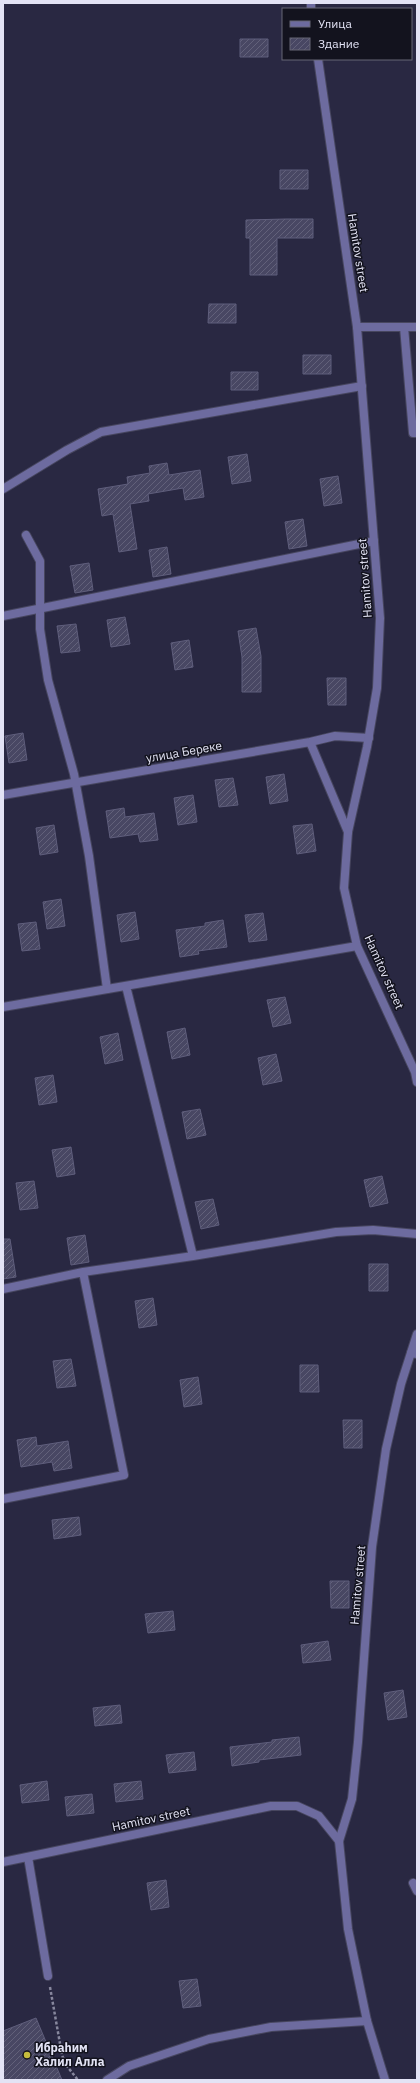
<svg xmlns="http://www.w3.org/2000/svg" width="420" height="2083" viewBox="0 0 420 2083" font-family="'IBM Plex Sans',sans-serif">
<style>
.building{fill:url(#building-hatch);stroke:#5f5e7c}
.lines{fill:none;stroke-linecap:round;stroke-linejoin:round}
.service-casing{stroke:#47465f;stroke-width:10}
.minor-casing{stroke:#47465f;stroke-width:10}
.tertiary-casing{stroke:#47465f;stroke-width:10}
.path{stroke:#87879d;stroke-width:2.5;stroke-dasharray:3 2;stroke-linecap:butt}
.service{stroke:#6d6b9f;stroke-width:8}
.minor{stroke:#6d6b9f;stroke-width:8}
.tertiary{stroke:#6d6b9f;stroke-width:8}
.poi-dot{fill:#c5bc3d;stroke:#13131e;stroke-width:1.5}
.labels{text-anchor:middle;stroke-width:3;stroke-linejoin:round;paint-order:stroke}
.street-label{font-size:12px;fill:#e3e3f5;stroke:#13131e}
.poi-label{font-size:12px;font-weight:bold;fill:#e3e3f5;stroke:#13131e;text-anchor:start}
</style>
<defs>
<pattern id="building-hatch" width="6" height="6" patternUnits="userSpaceOnUse"><rect width="6" height="6" fill="#484763"/><path d="M-1 1l2-2M0 6l6-6M5 7l2-2" fill="none" stroke="#62617a"/></pattern>
</defs>
<rect width="100%" height="100%" fill="#292842"/>
<!-- building -->
<path class="building" d="M240,39H268V57H240Z
M280,170H308V189H280Z
M286,219H313V238H277V275H250V238H246V220Z
M209,304H236V323H208Z
M303,355H331V374H303Z
M231,372H258V390H231Z
M247,454L251,481L232,484L228,457Z
M167,463L169,475L200,470L204,497L185,500L183,488L148,494L149,501L130,504L137,549L119,552L113,514L102,516L98,489L128,484L127,477L150,473L149,466Z
M338,476L342,503L324,506L320,479Z
M303,519L307,546L289,549L285,522Z
M167,547L171,574L153,577L149,550Z
M89,563L93,590L75,593L70,566Z
M125,617L130,644L111,647L107,620Z
M76,624L80,651L61,653L57,626Z
M256,628L261,656V692H242V657L238,631Z
M189,640L193,667L175,670L171,643Z
M327,678H346V705H328Z
M23,733L27,760L9,763L5,736Z
M284,774L288,801L270,804L266,777Z
M233,778L238,805L219,807L215,780Z
M193,795L197,822L178,825L174,798Z
M124,808L125,817L154,813L158,840L140,842L138,834L110,838L106,811Z
M312,824L316,851L297,854L293,826Z
M54,825L58,852L40,855L36,828Z
M61,899L65,926L47,929L43,902Z
M135,912L139,939L121,942L117,915Z
M263,913L267,940L249,942L245,915Z
M223,920L227,947L198,951L199,954L180,957L176,930L205,926V923Z
M36,922L40,949L22,951L18,924Z
M285,997L291,1023L273,1027L267,1000Z
M185,1028L190,1055L172,1059L167,1032Z
M118,1033L123,1060L105,1064L100,1037Z
M276,1054L282,1081L263,1085L258,1058Z
M53,1075L57,1102L39,1105L35,1078Z
M200,1109L206,1135L187,1139L182,1112Z
M71,1147L75,1174L57,1177L52,1150Z
M382,1176L388,1203L370,1207L364,1180Z
M34,1181L38,1208L20,1210L16,1183Z
M213,1199L219,1225L201,1229L195,1202Z
M85,1235L89,1262L71,1265L67,1238Z
M3,1239H10L16,1277L3,1279Z
M369,1264H388V1291H369Z
M153,1298L157,1325L139,1328L135,1301Z
M71,1359L76,1386L57,1388L53,1361Z
M300,1365H318L319,1392H300Z
M198,1377L202,1404L184,1407L180,1380Z
M343,1420H362V1448H344Z
M36,1437L37,1446L68,1441L72,1468L54,1471L52,1462L21,1467L17,1440Z
M79,1517L81,1535L54,1539L52,1520Z
M330,1581H349V1608H331Z
M173,1611L175,1630L148,1633L145,1614Z
M328,1641L331,1660L303,1663L301,1645Z
M403,1690L407,1717L388,1720L384,1693Z
M120,1705L122,1723L95,1726L93,1708Z
M299,1737L301,1755L259,1760V1762L232,1766L230,1747L272,1742V1740Z
M194,1752L196,1770L169,1773L166,1755Z
M47,1781L49,1800L22,1803L20,1785Z
M141,1781L143,1799L116,1802L114,1784Z
M92,1794L94,1813L67,1816L65,1797Z
M166,1880L169,1907L151,1910L147,1883Z
M197,1979L201,2006L183,2008L179,1981Z
M36,2018L62,2080H3V2031Z"/>
<g class="lines">
<defs>
<path id="service" d="M357,327H417
M404,327L413,433H417
M26,535L40,561V629L48,680L74,774L89,856L107,989"/>
<path id="minor" d="M3,489L67,450L101,432L362,386
M3,616L374,541
M310,742L348,832
M3,795L310,742L335,736L369,738
M126,986L193,1256L336,1232L373,1230L417,1234
M3,1007L357,946
M83,1272L193,1256
M3,1289L83,1272L124,1475L3,1499
M411,1353L417,1354
M28,1857L48,1976
M3,1862L271,1806H297L319,1816L339,1841
M413,1883L417,1891
M107,2080L129,2066L209,2039L271,2027L367,2021"/>
<path id="tertiary" d="M311,3V9
M318,59L357,327L380,618L377,688L367,747L348,832L344,888L357,946L415,1072L417,1082
M385,2080L367,2021L348,1929L339,1841L352,1799L358,1742L372,1547L386,1449L401,1384L417,1334"/>
</defs>
<!-- service casing -->
<use href="#service" class="service-casing"/>
<!-- minor casing -->
<use href="#minor" class="minor-casing"/>
<!-- tertiary casing -->
<use href="#tertiary" class="tertiary-casing"/>
<!-- path -->
<path class="path" d="M50,1987L62,2055L66,2065L78,2080"/>
<!-- service -->
<use href="#service" class="service"/>
<!-- minor -->
<use href="#minor" class="minor"/>
<!-- tertiary -->
<use href="#tertiary" class="tertiary"/>
</g>
<!-- markers -->
<circle class="poi-dot" cx="27" cy="2055" r="4"/>
<g class="labels">
<!-- street labels -->
<g class="street-label">
<text transform="translate(358 253) rotate(81)" y="4">Hamitov street</text>
<text transform="translate(365 578) rotate(-94)" y="4">Hamitov street</text>
<text transform="translate(184 752) rotate(-10)" y="4">улица Береке</text>
<text transform="translate(384 972) rotate(66)" y="4">Hamitov street</text>
<text transform="translate(358 1585) rotate(-85)" y="4">Hamitov street</text>
<text transform="translate(151 1819) rotate(-12)" y="4">Hamitov street</text>
</g>
<!-- poi labels -->
<g class="poi-label">
<text x="35" y="2052">Ибраһим<tspan x="35" dy="14">Халил Алла</tspan></text>
</g>
</g>
<!-- border -->
<rect width="420" height="2083" fill="none" stroke="#e3e3f5" stroke-width="8"/>
<!-- legend -->
<rect x="282" y="8" width="130" height="52" fill="#13131e" stroke="#666674"/>
<rect x="290" y="21" width="20" height="6" fill="#6d6b9f" stroke="#666674"/>
<text x="318" y="28" font-size="12" fill="#e3e3f5">Улица</text>
<rect x="290" y="38" width="20" height="12" fill="url(#building-hatch)" stroke="#666674"/>
<text x="318" y="48" font-size="12" fill="#e3e3f5">Здание</text>
</svg>
